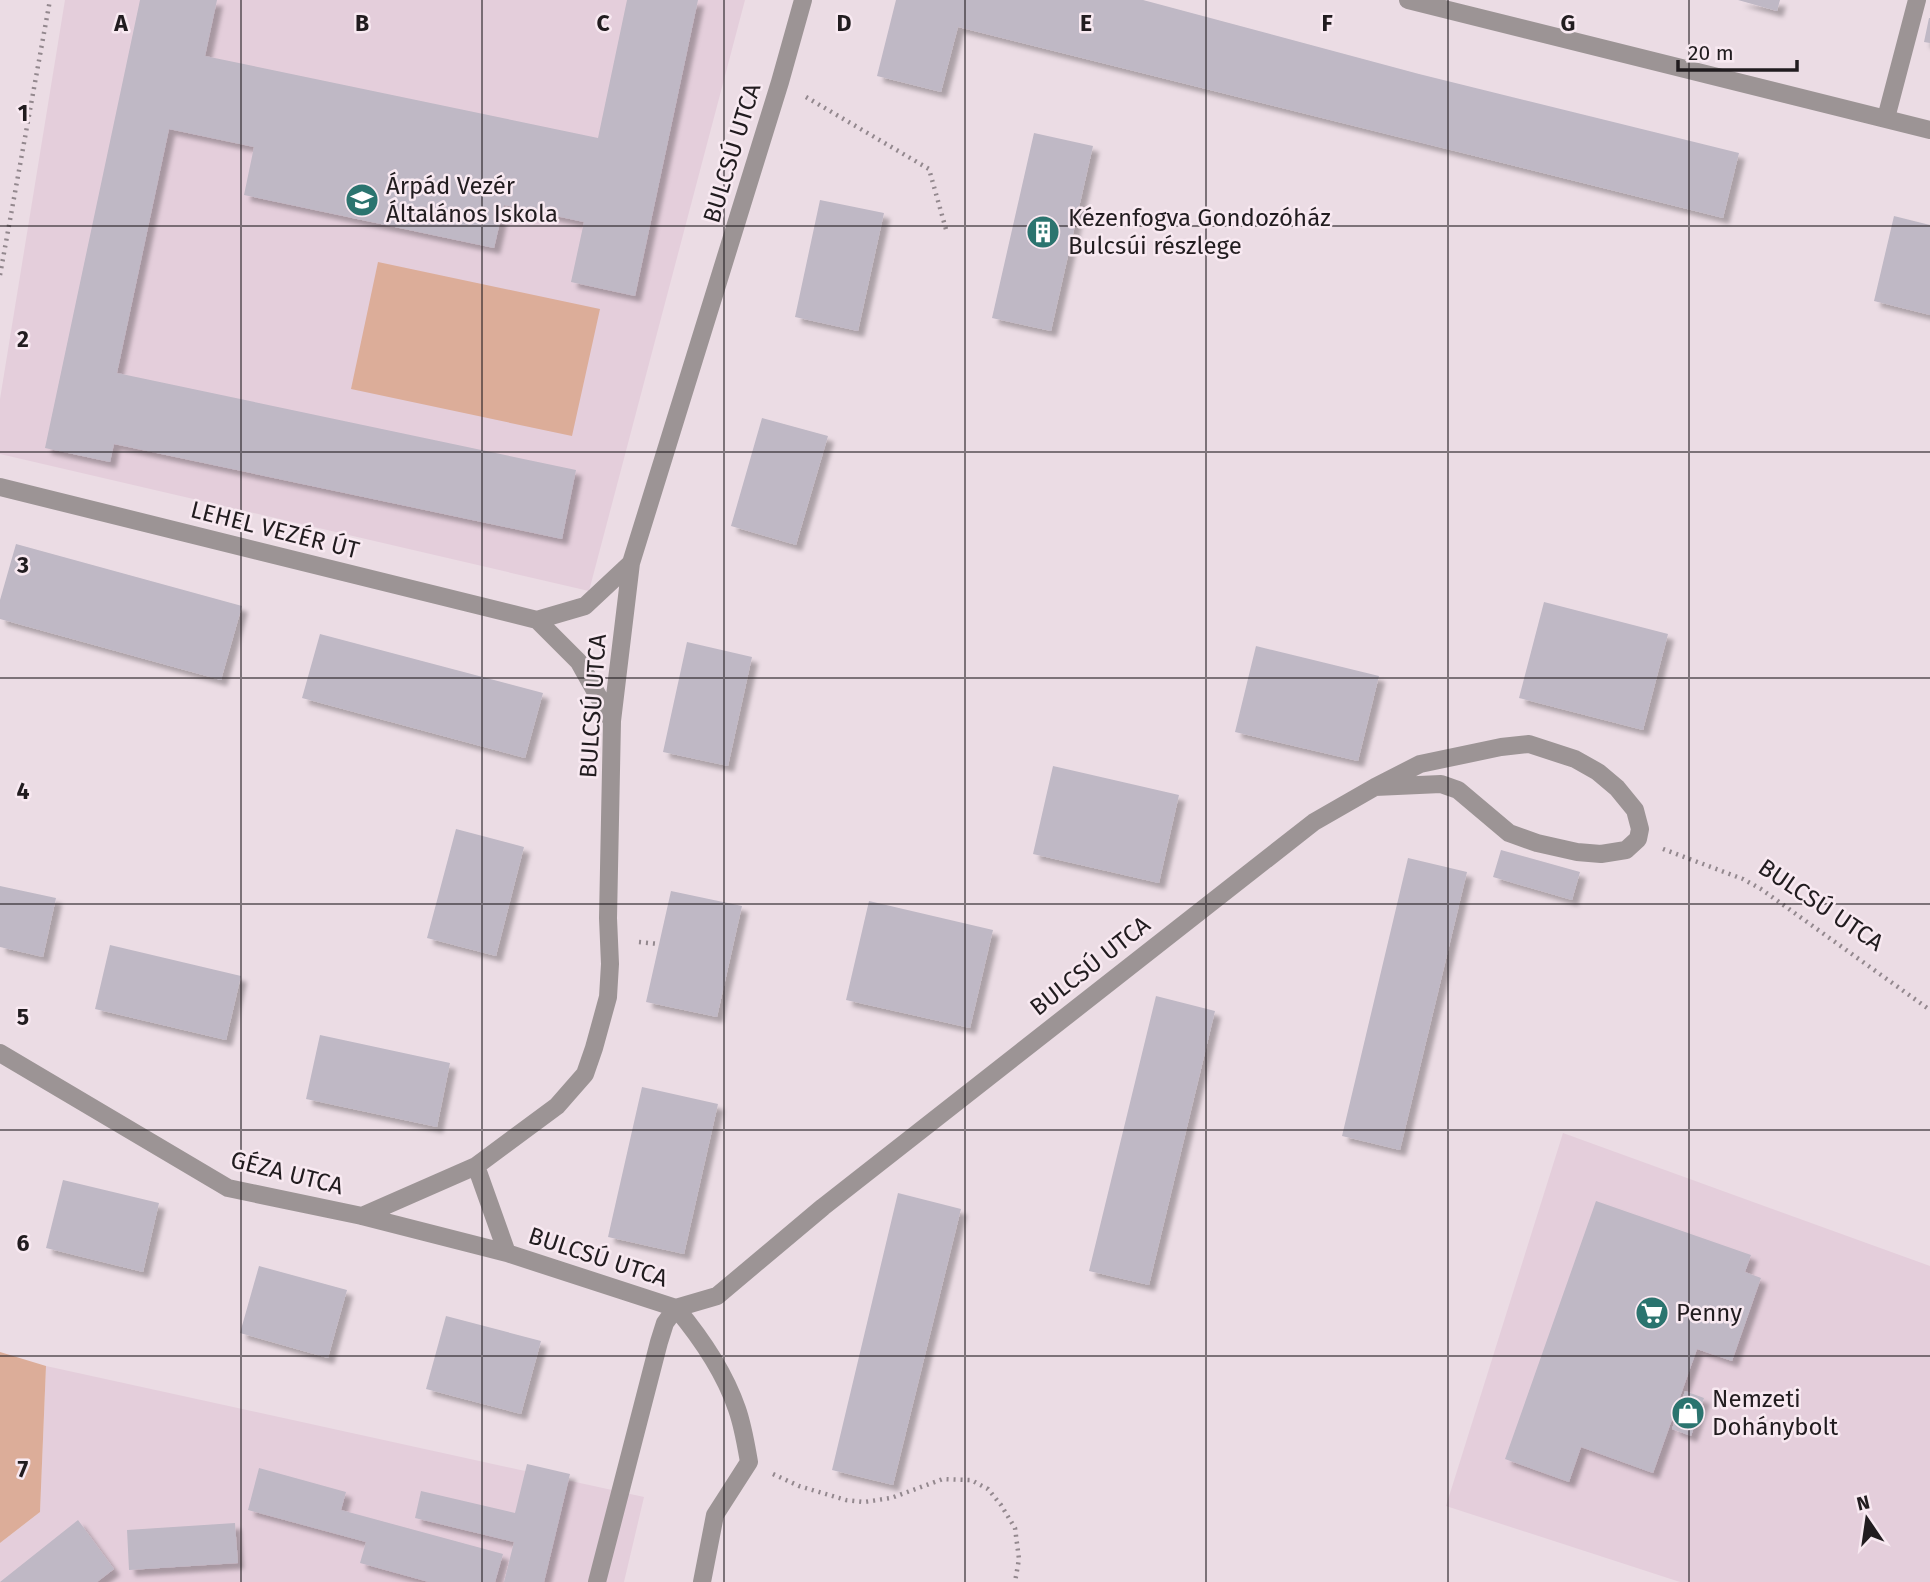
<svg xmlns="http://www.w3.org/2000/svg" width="1930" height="1582" viewBox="0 0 1930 1582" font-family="'Fira Sans',sans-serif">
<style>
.built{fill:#e4cedb}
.green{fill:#dcad99}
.building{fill:#bfb8c5;filter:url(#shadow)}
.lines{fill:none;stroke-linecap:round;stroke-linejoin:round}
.path{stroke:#93888e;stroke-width:4.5;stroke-dasharray:2 5;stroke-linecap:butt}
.minor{stroke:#9c9495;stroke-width:18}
.grid{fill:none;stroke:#211c1f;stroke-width:2;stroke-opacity:0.55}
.labels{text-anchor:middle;stroke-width:5;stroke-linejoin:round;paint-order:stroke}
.street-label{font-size:24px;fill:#211c1f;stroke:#f8e9f1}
.poi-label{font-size:24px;fill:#211c1f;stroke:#f8e9f1;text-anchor:start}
.grid-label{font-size:23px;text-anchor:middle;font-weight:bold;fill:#211c1f;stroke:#f8e9f1;stroke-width:5;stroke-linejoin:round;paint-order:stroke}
</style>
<defs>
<filter id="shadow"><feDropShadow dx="6" dy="6" stdDeviation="2" flood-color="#0004"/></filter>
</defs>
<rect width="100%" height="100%" fill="#ebdce4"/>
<!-- built -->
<path class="built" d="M65,0H745L589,591L0,454V399Z
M1563,1133L1930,1266V1582H1680L1446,1506Z
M46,1366L644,1497L624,1582H0V1543L40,1512Z"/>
<!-- green -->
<path class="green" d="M378,262L600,309L572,436L351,389Z
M0,1352L46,1366L40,1512L0,1543Z"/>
<!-- building -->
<path class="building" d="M140,0H217L205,56L598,138L627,0H698L635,296L571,282L584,222L504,205L494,248L244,195L254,147L169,129L117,373L576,470L562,539L114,444L110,462L45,448Z
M896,0H1143L1419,74L1739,153L1723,218L958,27L941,92L877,76Z
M1738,0H1780L1777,11Z
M1929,18H1930V43L1924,42Z
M1034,133L1093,146L1051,331L992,318Z
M820,200L884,213L858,331L795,317Z
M1894,216L1930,225V315L1874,301Z
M762,418L828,436L796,545L731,526Z
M16,544L242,606L221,680L0,619V600Z
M1544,602L1668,634L1643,730L1519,698Z
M320,634L543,693L525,758L302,698Z
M687,642L752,657L728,766L663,752Z
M1256,646L1379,676L1358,761L1235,732Z
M1053,766L1179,795L1159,883L1033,854Z
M456,829L524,847L496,956L427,938Z
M1501,850L1580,872L1572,900L1493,877Z
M1408,858L1467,872L1400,1150L1342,1136Z
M0,886L56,898L43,957L0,947Z
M671,891L742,906L717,1017L646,1002Z
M869,901L993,930L970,1028L846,1000Z
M110,945L241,976L226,1040L95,1009Z
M1156,996L1215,1011L1149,1285L1089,1271Z
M320,1035L450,1063L437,1127L306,1099Z
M642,1087L718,1104L684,1254L608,1237Z
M63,1180L159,1203L143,1272L46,1248Z
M898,1193L961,1209L893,1485L832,1470Z
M1596,1201L1751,1255L1745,1272L1761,1278L1732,1361L1697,1349L1653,1473L1581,1447L1569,1482L1505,1459Z
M259,1266L347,1290L328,1358L240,1333Z
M446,1316L541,1341L521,1414L426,1389Z
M1685,1391L1704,1398L1691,1436L1672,1429Z
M527,1464L570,1474L544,1582H504L514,1542L415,1518L421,1491L515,1513Z
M259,1468L346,1492L341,1510L503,1554L495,1582H429L360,1563L366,1542L248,1510Z
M78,1520L114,1569L97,1582H0Z
M235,1523L238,1563L129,1570L127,1530Z"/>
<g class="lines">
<!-- path -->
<path class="path" d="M806,97L929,169L947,233
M0,275L50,0
M1663,849L1743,879L1761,889L1930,1010
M639,942L659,944
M773,1474L799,1486L846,1500L864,1502L891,1498L943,1479L971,1480L988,1489L1001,1505L1015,1528L1019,1559L1015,1582"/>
<!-- minor -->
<path class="minor" d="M803,0L780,82L631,563L612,721L608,918L610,964L608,997L594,1048L585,1074L557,1106L476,1166L507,1253L676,1308L717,1296L823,1207L1314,822L1375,787L1420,764L1501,747L1529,744L1575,759L1598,772L1617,788L1635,810L1640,829L1638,839L1626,850L1601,854L1577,852L1537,843L1509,833L1458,790L1441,784L1375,787
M1408,0L1930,130
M1886,118L1917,0
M0,487L537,620L585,606L631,563
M537,620L579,662L612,721
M0,1053L228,1188L362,1216L507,1253
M362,1216L476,1166
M597,1582L659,1342L665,1323L676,1308C702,1339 724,1371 737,1409C743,1426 746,1445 749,1462L715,1515L702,1582"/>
</g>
<!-- grid -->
<path class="grid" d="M241,0V1582M482,0V1582M724,0V1582M965,0V1582M1206,0V1582M1448,0V1582M1689,0V1582M0,226H1930M0,452H1930M0,678H1930M0,904H1930M0,1130H1930M0,1356H1930"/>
<!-- icons -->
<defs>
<symbol id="school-disc" viewBox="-11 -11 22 22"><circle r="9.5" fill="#2b746f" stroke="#f8e9f1"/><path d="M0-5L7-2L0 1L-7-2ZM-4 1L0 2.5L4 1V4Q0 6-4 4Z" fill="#fff"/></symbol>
<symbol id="building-disc" viewBox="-11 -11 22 22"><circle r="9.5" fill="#2b746f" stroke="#f8e9f1"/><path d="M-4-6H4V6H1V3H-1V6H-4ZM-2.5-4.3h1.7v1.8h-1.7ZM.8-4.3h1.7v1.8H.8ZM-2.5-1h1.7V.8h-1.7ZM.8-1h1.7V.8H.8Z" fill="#fff"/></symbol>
<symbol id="supermarket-disc" viewBox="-11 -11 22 22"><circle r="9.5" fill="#2b746f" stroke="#f8e9f1"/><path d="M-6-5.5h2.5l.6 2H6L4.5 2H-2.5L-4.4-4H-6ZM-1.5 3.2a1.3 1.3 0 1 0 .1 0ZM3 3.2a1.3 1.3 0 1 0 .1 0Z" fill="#fff"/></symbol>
<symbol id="shop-disc" viewBox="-11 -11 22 22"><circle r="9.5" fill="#2b746f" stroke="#f8e9f1"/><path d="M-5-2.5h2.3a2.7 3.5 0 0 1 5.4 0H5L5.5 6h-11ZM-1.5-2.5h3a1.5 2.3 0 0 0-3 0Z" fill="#fff"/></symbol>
</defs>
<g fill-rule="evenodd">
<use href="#school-disc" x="343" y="181" width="38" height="38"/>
<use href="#building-disc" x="1024" y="213" width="38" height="38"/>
<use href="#supermarket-disc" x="1633" y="1294" width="38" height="38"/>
<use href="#shop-disc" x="1669" y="1394" width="38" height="38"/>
</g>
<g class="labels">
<!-- street labels -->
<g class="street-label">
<text transform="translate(732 153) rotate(-73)" y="8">BULCSÚ UTCA</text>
<text transform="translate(275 530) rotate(14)" y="8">LEHEL VEZÉR ÚT</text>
<text transform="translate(593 706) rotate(-86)" y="8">BULCSÚ UTCA</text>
<text transform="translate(1821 905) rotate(34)" y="8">BULCSÚ UTCA</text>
<text transform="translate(1090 966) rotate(-38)" y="8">BULCSÚ UTCA</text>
<text transform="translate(287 1173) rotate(14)" y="8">GÉZA UTCA</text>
<text transform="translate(598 1257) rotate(18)" y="8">BULCSÚ UTCA</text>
</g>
<!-- poi labels -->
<g class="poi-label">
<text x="386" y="194">Árpád Vezér<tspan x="386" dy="28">Általános Iskola</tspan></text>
<text x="1068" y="226">Kézenfogva Gondozóház<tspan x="1068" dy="28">Bulcsúi részlege</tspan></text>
<text x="1676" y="1321">Penny</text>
<text x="1712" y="1407">Nemzeti<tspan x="1712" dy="28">Dohánybolt</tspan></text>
</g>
</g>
<g class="grid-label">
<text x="121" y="31">A</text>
<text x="362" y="31">B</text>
<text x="603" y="31">C</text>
<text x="844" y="31">D</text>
<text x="1086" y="31">E</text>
<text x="1327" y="31">F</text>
<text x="1568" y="31">G</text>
<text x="23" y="121">1</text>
<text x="23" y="347">2</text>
<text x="23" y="573">3</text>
<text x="23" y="799">4</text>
<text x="23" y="1025">5</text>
<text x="23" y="1251">6</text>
<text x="23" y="1477">7</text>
</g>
<!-- north arrow -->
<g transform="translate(1867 1519) rotate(347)" stroke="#f8e9f1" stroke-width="5" paint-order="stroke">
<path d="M0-5L12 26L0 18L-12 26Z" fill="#211c1f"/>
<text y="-10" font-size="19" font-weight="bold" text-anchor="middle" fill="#211c1f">N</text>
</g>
<!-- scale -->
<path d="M1678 60v10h119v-10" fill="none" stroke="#211c1f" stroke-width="3.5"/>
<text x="1688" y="60" font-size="21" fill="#211c1f" stroke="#f8e9f1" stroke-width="5" paint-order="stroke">20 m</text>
</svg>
